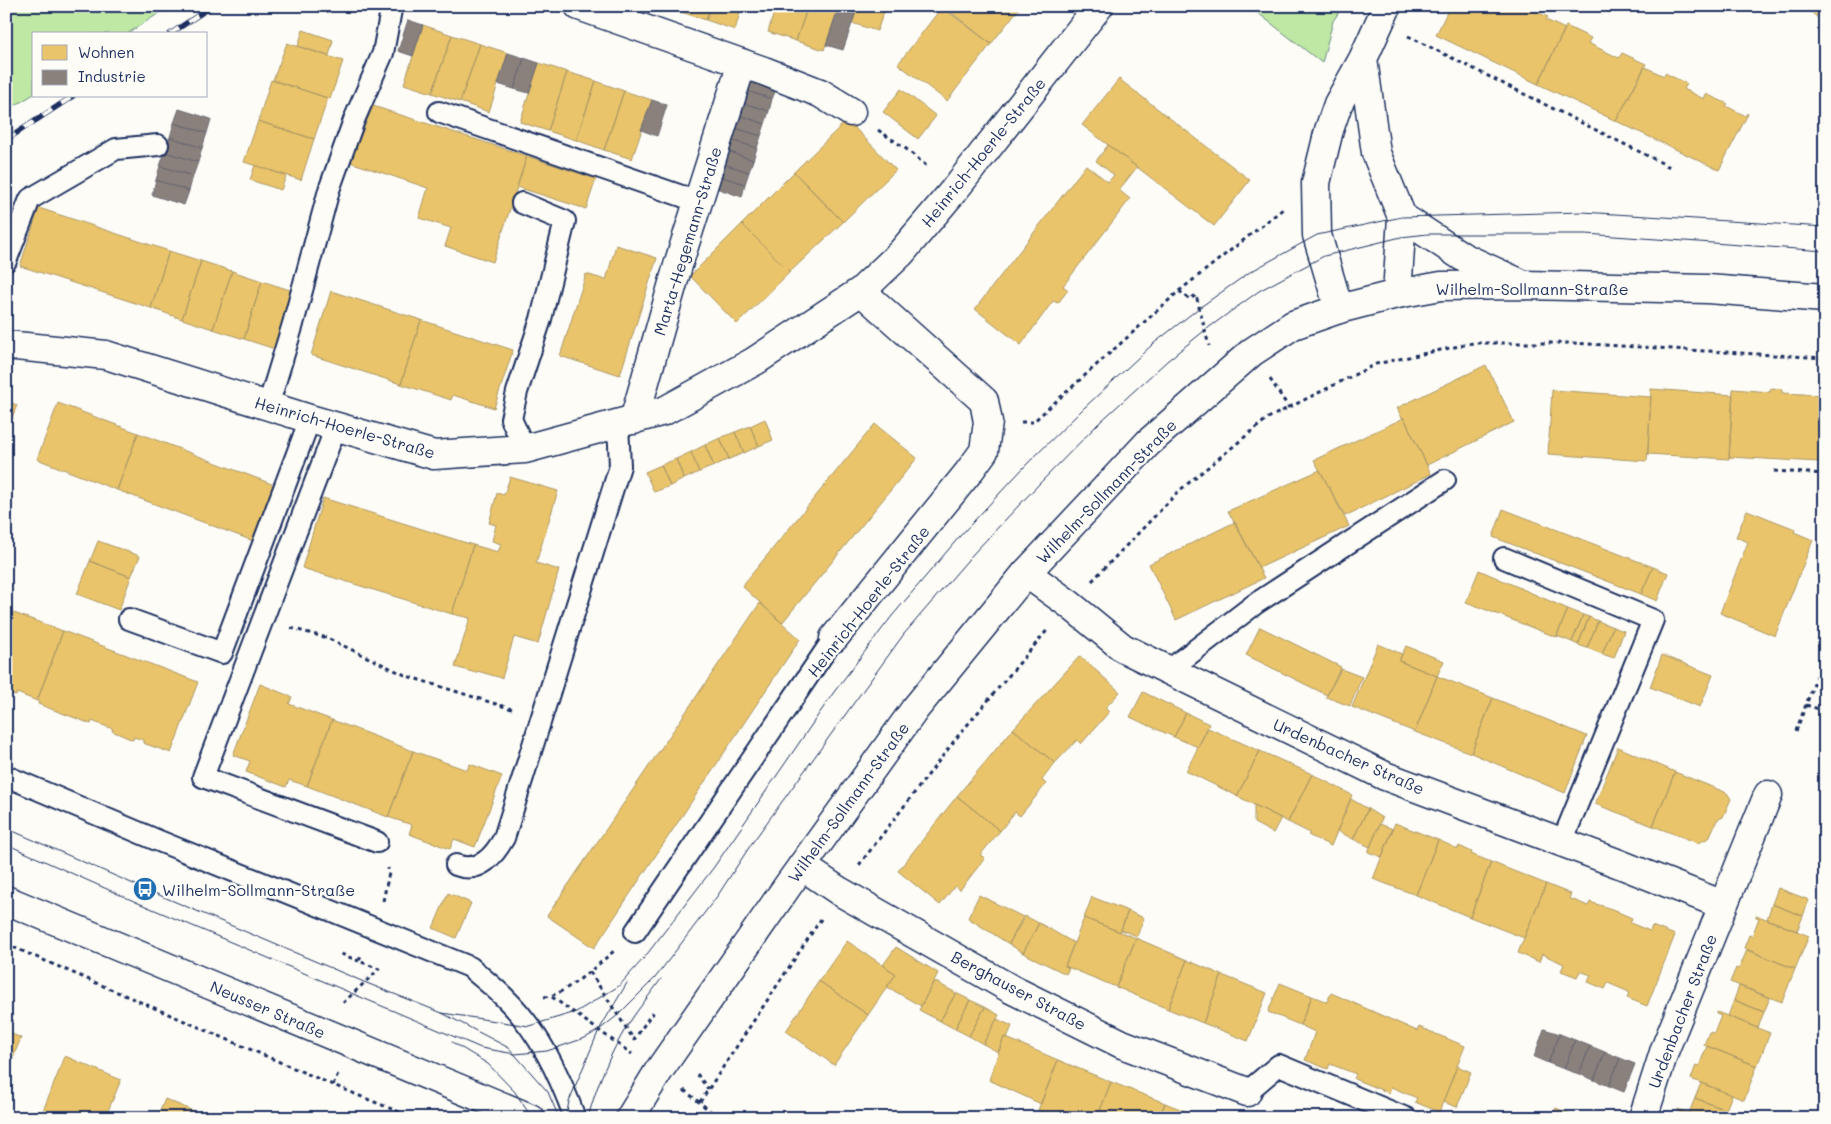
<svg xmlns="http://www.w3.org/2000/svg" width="1831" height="1124" viewBox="0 0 1831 1124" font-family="Mali,sans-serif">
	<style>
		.green { fill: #bee8a4; stroke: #6c8c81 }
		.homes { fill: #e9c46a; stroke: #ab9766 }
		.industry { fill: #8a817c; stroke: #696873 }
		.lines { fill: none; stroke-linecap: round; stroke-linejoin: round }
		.service-casing { stroke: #1b2f5e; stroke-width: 24 }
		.minor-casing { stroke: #1b2f5e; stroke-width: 31 }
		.tertiary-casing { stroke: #1b2f5e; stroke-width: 31 }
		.secondary-casing { stroke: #1b2f5e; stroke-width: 31 }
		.path { stroke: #1b2f5e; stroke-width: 3; stroke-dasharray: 4 4; stroke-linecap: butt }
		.service { stroke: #fdfcf7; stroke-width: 20 }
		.minor { stroke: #fdfcf7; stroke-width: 28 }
		.tertiary { stroke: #fdfcf7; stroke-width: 28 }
		.secondary { stroke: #fdfcf7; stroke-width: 28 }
		.tram { stroke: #1b2f5e; stroke-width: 1 }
		.rail-casing { stroke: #1b2f5e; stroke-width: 5.5 }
		.rail { stroke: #fdfcf7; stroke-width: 4; stroke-dasharray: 11; stroke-linecap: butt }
		.labels { text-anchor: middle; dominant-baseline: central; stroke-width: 5; stroke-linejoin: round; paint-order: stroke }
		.street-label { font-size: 16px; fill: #1b2f5e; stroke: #fdfcf7 }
		.poi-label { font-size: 16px; fill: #1b2f5e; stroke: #fdfcf7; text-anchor: start }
	</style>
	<rect width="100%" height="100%" fill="#fdfcf7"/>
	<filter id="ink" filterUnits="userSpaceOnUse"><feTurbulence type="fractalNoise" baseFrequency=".02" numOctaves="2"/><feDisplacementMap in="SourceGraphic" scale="10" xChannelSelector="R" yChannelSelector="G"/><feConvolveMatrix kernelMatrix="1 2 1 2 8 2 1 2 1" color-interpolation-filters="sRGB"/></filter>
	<g filter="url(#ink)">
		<!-- green -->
		<path class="green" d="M6 6H170L127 34H34V94L6 111Z
			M1249 6H1343L1333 21 1322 63Z"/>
		<!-- homes -->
		<path class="homes" d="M347 6H361L351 13Z
			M663 6H680L678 11Z
			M680 6H711L706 20 678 11Z
			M711 6H742L735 30 706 20Z
			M776 6H808L796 41 768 32Z
			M808 6H839L824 50 796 41Z
			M858 6H886L877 31 852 23Z
			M943 6H1021L991 44Z
			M1450 6H1511L1524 12 1526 7 1548 17 1546 20 1565 29 1538 84 1436 35Z
			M1804 6H1825V24Z
			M942 7 991 44 947 101 898 64Z
			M423 25 452 35 432 93 404 84Z
			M1566 26 1591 38 1588 43 1619 58 1622 53 1646 64 1616 121 1538 84Z
			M303 30 333 40 329 56 298 46Z
			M452 35 480 44 460 102 432 93Z
			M287 43 343 61 330 99 273 80Z
			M480 44 508 53 489 112 460 102Z
			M539 63 567 72 548 131 520 122Z
			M1645 67 1664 76 1665 73 1687 84 1684 89 1704 99 1706 94 1728 104 1726 106 1746 116 1747 113 1748 114 1719 170 1616 121Z
			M567 72 596 81 576 140 548 131Z
			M1119 79 1250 180 1214 226 1082 125Z
			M271 80 328 98 314 139 258 121Z
			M596 81 624 91 604 150 576 140Z
			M901 89 936 116 918 139 883 112Z
			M624 91 652 100 632 159 604 150Z
			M373 106 527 156 493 262 445 246 451 228 419 218 428 188 350 162Z
			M847 120 896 170 843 222 794 172Z
			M258 121 314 139 301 180 244 162Z
			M1108 145 1137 167 1119 190 1130 199 1063 286 1068 290 1058 303 1053 301 1021 345 975 309 1086 165 1108 182 1114 175 1096 161Z
			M527 156 596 179 586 209 517 187Z
			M255 165 286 176 281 190 250 180Z
			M794 172 843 222 790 272 742 224Z
			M39 208 169 251 151 308 20 266Z
			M742 224 790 272 737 324 690 276Z
			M616 245 657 258 620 375 560 356 586 274 606 280Z
			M169 251 201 261 182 319 151 308Z
			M201 261 232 271 213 329 182 319Z
			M232 271 262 281 244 339 213 329Z
			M262 281 293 291 275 349 244 339Z
			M331 291 421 320 401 384 311 355Z
			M421 320 513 350 494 408 453 395 451 400 401 384Z
			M1486 365 1514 422 1427 465 1404 418H1402L1397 408Z
			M1771 388 1782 389V393L1823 395 1819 462 1729 457 1733 389 1770 392Z
			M1651 389 1733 395 1729 459 1648 454Z
			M1552 390 1651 397 1647 461 1548 454Z
			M1823 395H1825V462H1819Z
			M6 401 17 405 6 433Z
			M58 403 138 433 117 490 37 459Z
			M1404 418 1431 474 1345 516 1314 460Z
			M765 419 773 440 759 446 750 426Z
			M875 424 917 458 782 623 742 586Z
			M750 426 759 446 744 453 735 432Z
			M735 432 744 453 729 459 720 438Z
			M138 433 277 486 256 542 117 490Z
			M720 438 729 459 714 466 705 445Z
			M705 445 714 466 699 472 691 452Z
			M691 452 699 472 684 479 676 459Z
			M676 459 684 479 670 486 661 465Z
			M661 465 670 486 654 492 645 472Z
			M1320 470 1349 526 1259 568 1228 511Z
			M510 477 558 491 536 563 559 570 538 644 514 637 502 678 477 671 476 673 455 667 470 618 452 614 473 545 498 552 501 544 492 541 496 525 489 523 497 493 504 495Z
			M323 498 473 545 452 614 302 568Z
			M1503 509 1653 567 1641 594 1493 537Z
			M1747 510 1795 529 1794 532 1813 540 1775 636 1720 613 1748 542 1736 537Z
			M1235 522 1264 578 1176 620 1149 564Z
			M98 541 140 556 131 577 90 561Z
			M90 561 131 577 119 610 77 594Z
			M1653 567 1668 573 1657 601 1641 594Z
			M1479 570 1568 609 1556 637 1466 602Z
			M760 603 800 639 594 948 547 916Z
			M1568 609 1583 615 1572 642 1557 636Z
			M6 610 63 631 37 701 17 693 16 696 6 692Z
			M1583 615 1589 617 1578 645 1572 642Z
			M1589 617 1598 621 1587 648 1578 645Z
			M1598 621 1613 627 1602 654 1587 648Z
			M1260 627 1341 667 1327 695 1246 655Z
			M1613 627 1624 631 1614 658 1602 654Z
			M63 631 198 682 171 753 143 743V740L134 737 133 740 112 731 113 729 92 721 91 724 38 704 39 701H37Z
			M1378 644 1402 654 1399 661 1437 676 1415 732 1352 707Z
			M1406 646 1444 661 1437 676 1399 661Z
			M1662 655 1713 675 1700 707 1650 687Z
			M1080 656 1120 692 1105 708 1109 712 1081 744 1077 740 1055 763 1013 729Z
			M1341 669 1362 677 1350 706 1326 697Z
			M1437 676 1493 698 1471 753 1415 732Z
			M260 684 292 697 289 704 332 720 307 786 289 780 286 787 246 772 250 761 233 755Z
			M1143 692 1186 713 1174 737 1130 717Z
			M1493 698 1587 736 1565 793 1471 753Z
			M1186 713 1209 724 1198 747 1174 737Z
			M332 720 413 751 388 817 307 786Z
			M1208 728 1260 751 1237 796 1186 771Z
			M1013 729 1055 763 1042 780 1046 784 1020 816 1015 812 1000 831 957 796Z
			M1618 747 1675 772 1653 826 1595 804Z
			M413 751 467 770 470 764 502 776 475 847 454 839 450 849 409 834 412 825 388 817Z
			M1260 751 1312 774 1288 822 1237 796Z
			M1675 772 1727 793 1731 799 1723 817 1717 820 1709 838 1698 843 1653 826Z
			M1312 774 1352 795 1331 846 1308 835 1310 833 1288 822Z
			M957 796 1000 831 980 855 985 858 960 890 955 886 940 905 898 871Z
			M1351 799 1368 809 1353 839 1337 831Z
			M1254 805 1281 818 1273 833 1254 823Z
			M1368 809 1382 818 1370 847 1353 839Z
			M1395 823 1438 840 1416 895 1373 879Z
			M1380 824 1393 829 1382 857 1368 852Z
			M1438 840 1458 849 1459 846 1472 852 1471 854 1491 862 1470 917 1416 895Z
			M1491 862 1546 884 1524 938 1470 917Z
			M1546 884 1571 894 1569 898 1588 906 1590 902 1618 911V912L1632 918 1630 923 1650 931 1652 926 1675 935 1647 1006 1627 998 1629 992 1608 983 1605 989 1588 982 1591 975 1580 971 1577 977 1561 971 1564 964 1542 954 1539 962 1518 953Z
			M1778 888 1809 900 1803 916 1772 904Z
			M448 893 471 903 456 938 433 928Z
			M979 895 1023 917 1009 944 968 918Z
			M1092 897 1128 911 1120 932 1084 918Z
			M1772 904 1803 916 1797 931 1767 919Z
			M1128 911 1144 918 1137 936 1121 930Z
			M1756 915 1809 936 1795 969 1744 948 1749 935 1752 936 1759 918 1756 917Z
			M1025 916 1039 923 1023 953 1009 944Z
			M1084 918 1136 938 1116 987 1065 966Z
			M1039 923 1074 943 1065 966 1069 968 1066 974 1023 953Z
			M1136 938 1187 960 1168 1009 1116 987Z
			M847 941 896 974 868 1015 819 981Z
			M896 947 938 973 921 1006 887 987 896 974 883 965Z
			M1747 950 1795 969 1782 1002 1730 982 1736 968 1739 969Z
			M1187 960 1222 975 1203 1023 1168 1009Z
			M1222 975 1267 993 1248 1041 1203 1023Z
			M819 981 868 1015 834 1065 786 1031Z
			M934 981 956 993 940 1021 919 1010Z
			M1280 983 1312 996 1300 1025 1268 1012Z
			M1739 986 1770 998 1764 1012 1734 1000Z
			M956 993 970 1000 955 1029 940 1021Z
			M1331 993 1417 1031 1419 1027 1465 1046 1439 1112 1415 1102 1417 1098 1391 1087 1389 1093 1354 1079 1356 1074 1330 1064 1328 1069 1305 1060 1315 1032 1300 1025 1312 996 1327 1002Z
			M970 1000 985 1007 969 1036 955 1029Z
			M1734 1000 1764 1012 1758 1028 1728 1016Z
			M985 1007 999 1015 983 1044 969 1036Z
			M1717 1012 1770 1033 1757 1066 1704 1045 1709 1032 1714 1033 1721 1016 1716 1014Z
			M997 1019 1012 1026 1007 1038 1004 1037 998 1052 983 1044Z
			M6 1031 21 1038 6 1074Z
			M1004 1037 1058 1060 1041 1104 989 1080Z
			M1707 1046 1757 1066 1744 1100 1691 1079 1696 1065 1699 1066Z
			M65 1056 121 1080 105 1118H40Z
			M1058 1060 1111 1082 1097 1118H1076L1062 1112 1060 1118H1057L1038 1110Z
			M1457 1066 1471 1072 1457 1107 1443 1102Z
			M1111 1082 1165 1103 1159 1118H1097Z
			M1701 1083 1732 1095 1726 1110 1695 1098Z
			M1695 1098 1726 1110 1723 1118H1700L1689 1113Z
			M165 1099 210 1118H157Z
			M1165 1103 1203 1118H1159Z
			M1556 1108 1580 1118H1552Z
			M1678 1109 1689 1113 1700 1118H1679L1681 1113 1678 1111Z"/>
		<!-- industry -->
		<path class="industry" d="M759 6H776L775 12Z
			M839 6H858L843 50 826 45Z
			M408 20 423 25 413 56 398 51Z
			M508 53 524 58 514 89 498 84Z
			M524 58 539 63 529 93 514 89Z
			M750 79 777 87 772 99 747 91Z
			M747 91 772 99 769 111 743 103Z
			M652 100 667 105 657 136 641 130Z
			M743 103 769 111 765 124 739 115Z
			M179 109 211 119 207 133 174 123Z
			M739 115 765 124 761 136 735 128Z
			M174 123 207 133 202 148 170 137Z
			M735 128 761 136 757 148 731 140Z
			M170 137 202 148 198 162 165 152Z
			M731 140 757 148 753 160 727 151Z
			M727 151 753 160 749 172 723 164Z
			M165 152 198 162 193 176 160 166Z
			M723 164 749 172 745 184 719 176Z
			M160 166 193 176 189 191 156 180Z
			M719 176 745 184 742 197 716 188Z
			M156 180 189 191 184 205 152 195Z
			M1544 1029 1560 1034 1548 1063 1534 1057Z
			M1560 1034 1575 1040 1564 1069 1548 1063Z
			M1575 1040 1590 1046 1579 1074 1564 1069Z
			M1590 1046 1605 1052 1594 1080 1579 1074Z
			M1605 1052 1620 1058 1609 1086 1594 1080Z
			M1620 1058 1635 1064 1624 1092 1609 1086Z"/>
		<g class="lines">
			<!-- service casing -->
			<g class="service-casing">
				<path id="service" d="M439 112 699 202
					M522 203 565 221 541 319 517 392 511 419 525 449
					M6 261 30 199 116 149 158 145
					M268 406 293 324 329 190 354 120 383 53 391 10
					M336 427 203 777 377 842
					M1504 558 1653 620 1562 842
					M129 619 222 653 310 419
					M1169 670 1255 604 1445 480
					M6 776 159 841 470 967C481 977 494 987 505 998 539 1031 559 1074 575 1118
					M456 865C479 874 494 856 504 838L620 466 618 424
					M635 932 834 638
					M1247 1092 1279 1065 1406 1118"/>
			</g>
			<!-- minor casing -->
			<g class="minor-casing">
				<path id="minor" d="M579 6 764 71 820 93 851 112
					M1363 59 1376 153 1402 217 1463 257 1524 285
					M1397 294 1402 217
					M1339 309 1317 235 1316 183 1329 130 1338 104 1363 59 1387 6
					M6 345 106 355 310 419 434 455 525 449 664 411 755 361 861 291 901 253 955 189 1099 6
					M634 420 679 262 742 63
					M1026 573 1069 604 1123 648 1385 776 1617 863 1723 905
					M834 638 968 473 984 451 988 422 984 401 861 291
					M802 866 839 891 1011 989 1122 1044 1247 1092
					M1643 1118 1665 1049 1768 795"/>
			</g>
			<!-- tertiary casing -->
			<g class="tertiary-casing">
				<path id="tertiary" d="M630 1118 658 1072 789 884 915 709 1026 573 1119 474 1148 443 1252 352 1293 325 1339 309 1397 294 1441 286 1524 285 1708 289 1825 298"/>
			</g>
			<!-- secondary casing -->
			<g class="secondary-casing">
				<path id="secondary" d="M6 900 530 1118"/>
			</g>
			<!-- path -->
			<path class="path" d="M1408 36 1672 168
				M878 130 905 148 929 168
				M1179 291 1190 299 1196 295 1209 346
				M1270 379 1289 408
				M1021 422H1033L1179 291 1283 209
				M1774 471 1825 474
				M1092 581 1180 490 1268 418 1376 364 1473 343H1571L1825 358
				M291 628 327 638 407 676 515 710
				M1806 705 1825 711
				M1796 731 1825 655
				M859 865 958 736 1049 628
				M383 901 389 873 388 868
				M6 944 333 1085 414 1118
				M341 954 359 961
				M590 972 634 1040 652 1013 656 1018
				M544 997C564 996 599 964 615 950
				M552 997 632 1054
				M343 1003 379 969 359 961 362 953
				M697 1074 708 1089
				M333 1085 338 1074
				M684 1090 719 1118
				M700 1102 821 919"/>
			<!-- service -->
			<use href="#service" class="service"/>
			<!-- minor -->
			<use href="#minor" class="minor"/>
			<!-- tertiary -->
			<use href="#tertiary" class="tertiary"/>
			<!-- secondary -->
			<use href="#secondary" class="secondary"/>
			<!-- tram -->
			<path class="tram" d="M6 828 145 889 364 982 442 1013 509 1048 548 1092 559 1118
				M6 844 136 902 481 1048 515 1054 547 1051 585 1038 599 1030 618 1015 655 978 718 895 752 843 904 634 973 554 1040 483 1099 423 1167 361 1204 331 1259 291 1324 256 1401 237 1428 234H1586L1825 251
				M442 1013 529 1026 576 1012 619 986 644 958 714 867 834 692 892 616 960 536 1026 465 1085 407 1153 344 1199 308 1250 272 1317 235 1402 217 1582 212 1825 227
				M452 1042 488 1064 515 1092 532 1118
				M566 1118 569 1101 599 1030 627 983
				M588 1118C596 1086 610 1054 627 1026 637 1010 650 995 661 979"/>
			<!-- rail casing -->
			<g class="rail-casing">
				<path id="rail" d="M170 34 212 6
					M6 140 73 96"/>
			</g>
			<!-- rail -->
			<use href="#rail" class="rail"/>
		</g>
	</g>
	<!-- icons -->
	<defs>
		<g id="bus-disc" transform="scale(1.25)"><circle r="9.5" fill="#1f6fb2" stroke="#fdfcf7"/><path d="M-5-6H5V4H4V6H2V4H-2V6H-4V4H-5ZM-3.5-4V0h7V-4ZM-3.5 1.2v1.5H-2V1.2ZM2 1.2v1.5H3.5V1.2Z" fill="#fff"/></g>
	</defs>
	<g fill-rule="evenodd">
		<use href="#bus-disc" x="145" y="889"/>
	</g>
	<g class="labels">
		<!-- street labels -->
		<g class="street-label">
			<text transform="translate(983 152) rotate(-51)">Heinrich-Hoerle-Straße</text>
			<text transform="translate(687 241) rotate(-73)">Marta-Hegemann-Straße</text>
			<text x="1532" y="288">Wilhelm-Sollmann-Straße</text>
			<text transform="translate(345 427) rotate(16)">Heinrich-Hoerle-Straße</text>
			<text transform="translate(1106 491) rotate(-46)">Wilhelm-Sollmann-Straße</text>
			<text transform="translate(868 601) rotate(-52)">Heinrich-Hoerle-Straße</text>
			<text transform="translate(1349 756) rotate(24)">Urdenbacher Straße</text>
			<text transform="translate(848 802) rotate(-54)">Wilhelm-Sollmann-Straße</text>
			<text transform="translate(1019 990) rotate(28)">Berghauser Straße</text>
			<text transform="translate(268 1009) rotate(23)">Neusser Straße</text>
			<text transform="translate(1682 1011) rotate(-69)">Urdenbacher Straße</text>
		</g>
		<!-- poi labels -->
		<g class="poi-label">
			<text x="162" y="889">Wilhelm-Sollmann-Straße</text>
		</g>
	</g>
	<!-- margin -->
	<rect width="1831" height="1124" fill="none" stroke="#fdfcf7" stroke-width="25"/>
	<rect x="12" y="12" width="1806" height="1099" fill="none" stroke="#1b2f5e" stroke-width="2" filter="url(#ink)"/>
	<!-- legend -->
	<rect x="32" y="32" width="175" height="65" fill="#fdfcf7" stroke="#a3aaba"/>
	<rect x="42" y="45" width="25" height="15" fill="#e9c46a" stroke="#a3aaba"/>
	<text x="78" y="58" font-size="15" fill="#1b2f5e">Wohnen</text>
	<rect x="42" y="70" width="25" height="15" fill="#8a817c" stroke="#a3aaba"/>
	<text x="78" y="82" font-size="15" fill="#1b2f5e">Industrie</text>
</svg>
